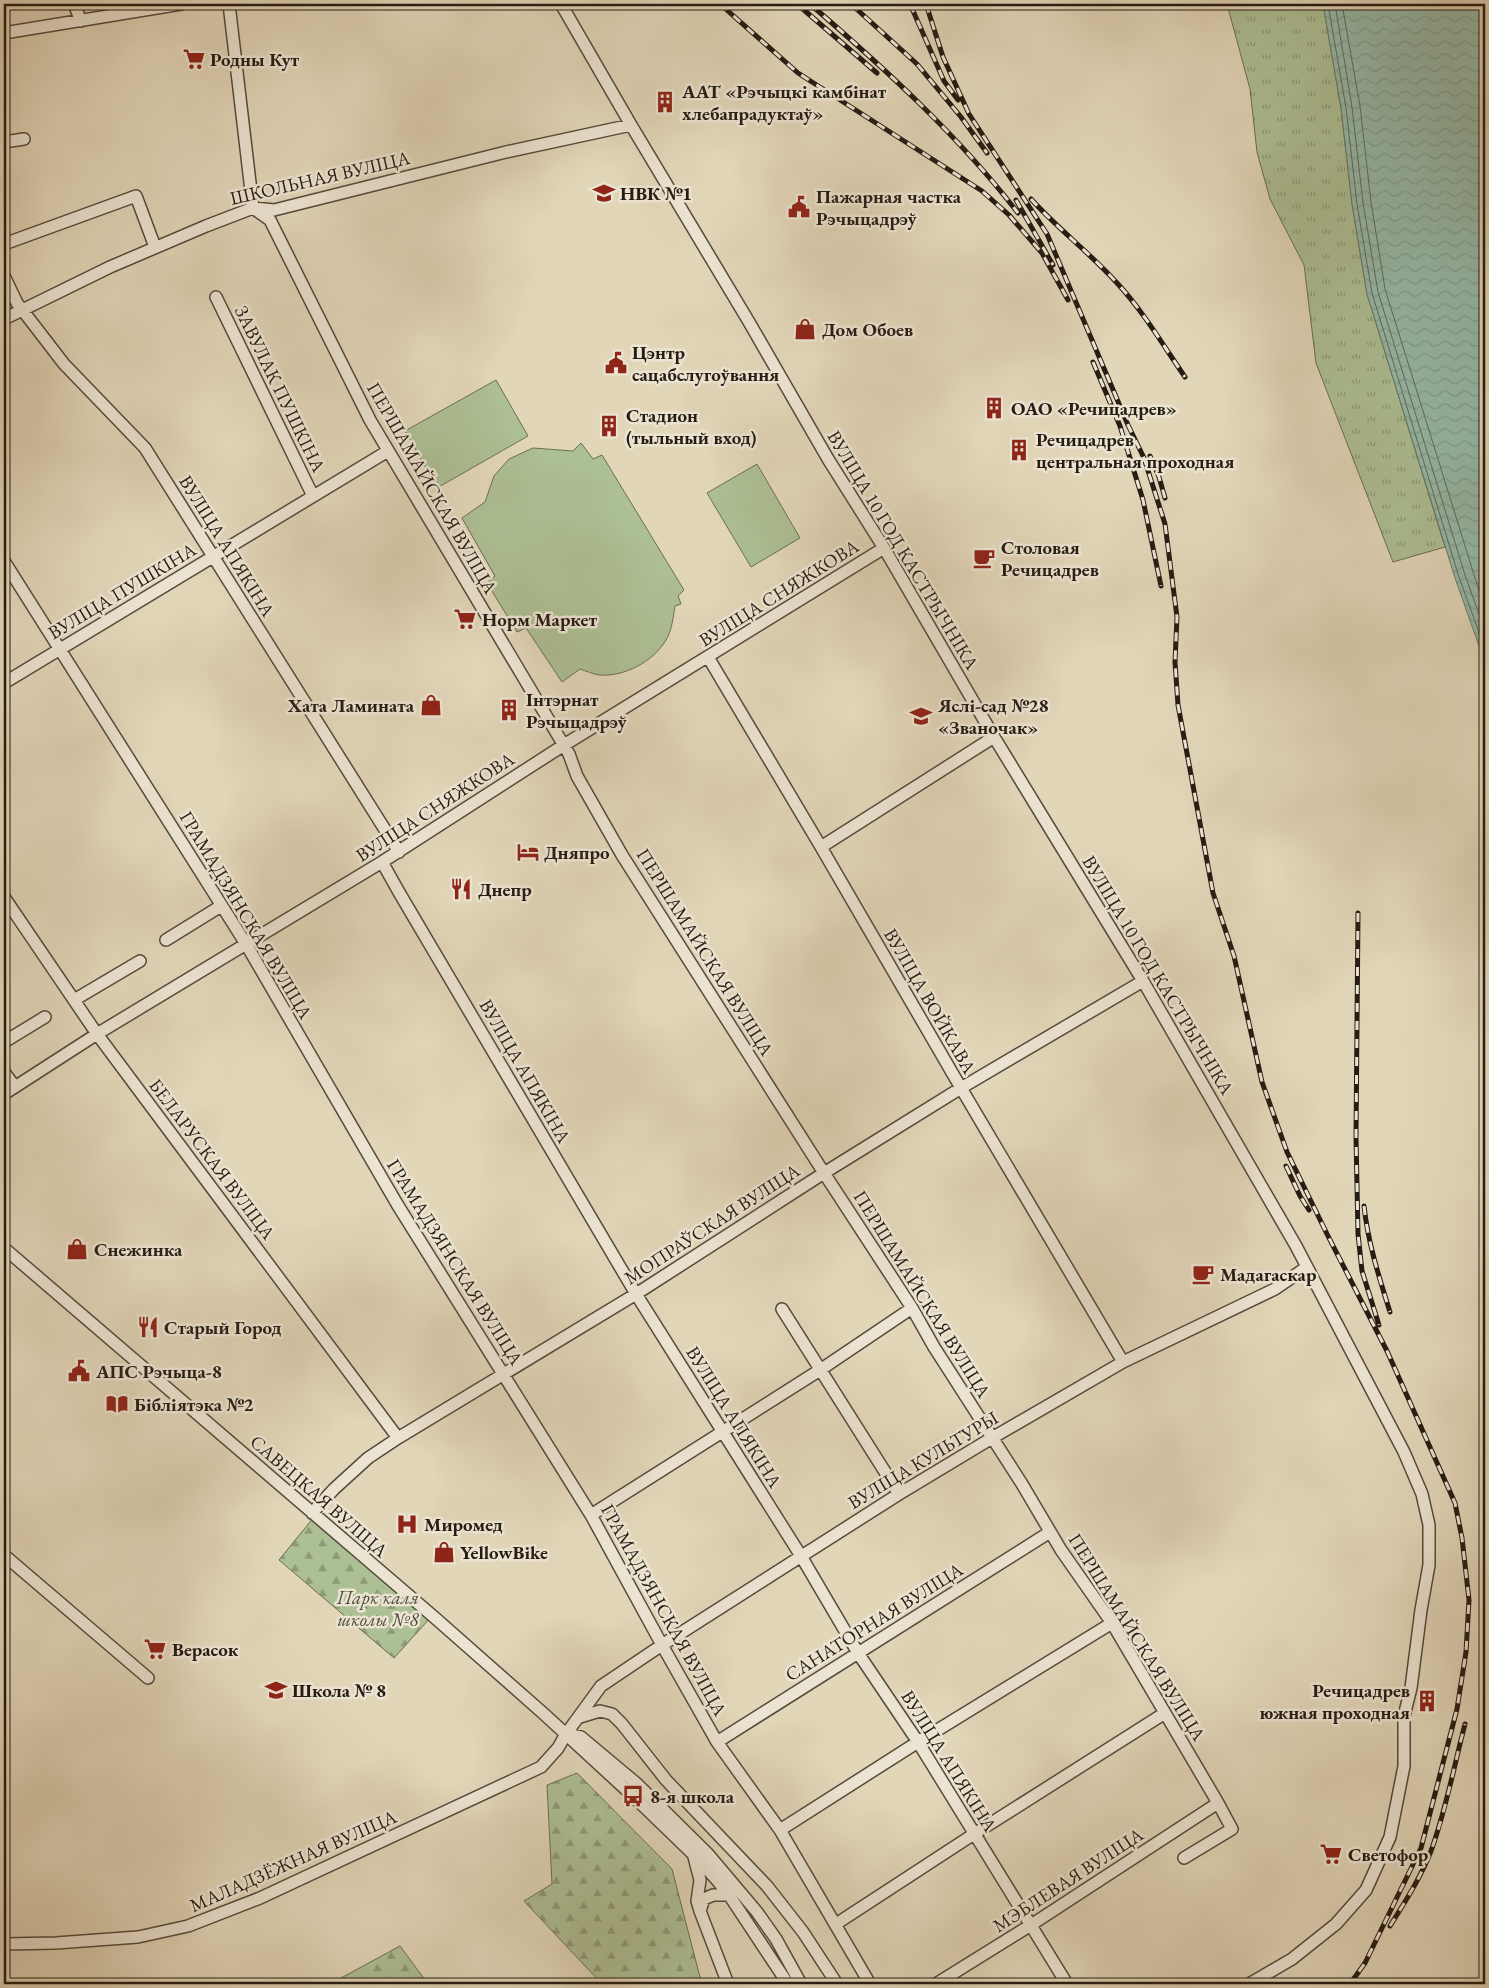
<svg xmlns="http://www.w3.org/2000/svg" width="1489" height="1988" viewBox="0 0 1489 1988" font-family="'EB Garamond',serif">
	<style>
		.grass { fill: url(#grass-tufts); stroke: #696e54 }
		.forest { fill: url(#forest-firs); stroke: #696e54 }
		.green { fill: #adbf94; stroke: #696e54 }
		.water { fill: url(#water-waves); stroke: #697b6e }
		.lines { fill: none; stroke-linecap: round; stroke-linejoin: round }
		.shore { stroke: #5e6b5e; stroke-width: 1 }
		.minor-casing { stroke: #544a3c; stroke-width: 14 }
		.minor { stroke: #ece4d2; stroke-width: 11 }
		.rail-casing { stroke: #251c13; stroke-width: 5 }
		.rail { stroke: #ece4d2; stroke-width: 3; stroke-dasharray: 9; stroke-linecap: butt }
		.labels { text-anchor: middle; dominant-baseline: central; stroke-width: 5; stroke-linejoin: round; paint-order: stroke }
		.poi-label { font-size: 19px; font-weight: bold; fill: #251c13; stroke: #ece4d2; text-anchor: start }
		.street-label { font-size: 19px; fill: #251c13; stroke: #ece4d2 }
		.park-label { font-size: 19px; font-style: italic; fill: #4e4d3a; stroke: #ece4d2 }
	</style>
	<defs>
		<pattern id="grass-tufts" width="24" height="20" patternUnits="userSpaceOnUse" patternTransform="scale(1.25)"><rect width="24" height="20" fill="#adbf94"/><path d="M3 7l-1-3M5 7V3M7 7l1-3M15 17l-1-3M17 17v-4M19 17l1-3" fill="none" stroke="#8d9a78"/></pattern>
		<pattern id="forest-firs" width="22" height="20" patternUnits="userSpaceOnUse" patternTransform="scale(1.25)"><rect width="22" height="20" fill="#adbf94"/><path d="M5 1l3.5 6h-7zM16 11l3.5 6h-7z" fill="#8d9a78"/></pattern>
		<pattern id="water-waves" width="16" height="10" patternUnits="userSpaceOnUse" patternTransform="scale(1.25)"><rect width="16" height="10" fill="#96baaa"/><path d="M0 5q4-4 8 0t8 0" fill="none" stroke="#819f91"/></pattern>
	</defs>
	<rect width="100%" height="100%" fill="#e2d6b9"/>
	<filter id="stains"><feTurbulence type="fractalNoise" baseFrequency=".004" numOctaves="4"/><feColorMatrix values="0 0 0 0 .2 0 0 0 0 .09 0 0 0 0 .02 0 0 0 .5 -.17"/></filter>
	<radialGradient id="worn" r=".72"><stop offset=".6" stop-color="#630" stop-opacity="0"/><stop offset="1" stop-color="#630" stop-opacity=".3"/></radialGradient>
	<!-- grass -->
	<path class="grass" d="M1227 4H1323L1341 108 1352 204 1367 294 1445 547 1393 562 1316 363 1304 265 1270 199 1257 152 1250 89Z"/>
	<!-- forest -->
	<path class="forest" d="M314 1517 431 1617 394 1658 279 1560Z
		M577 1773 672 1869 701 1981 687 1984H602L524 1901 552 1884 547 1785Z
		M400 1946 428 1984H330Z"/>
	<!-- green -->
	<path class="green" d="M496 380 528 436 437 488 405 431Z
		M581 443 593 459 602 455 684 590 678 596 681 604 675 606C673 618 672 630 666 640 653 662 624 677 599 675 593 674 586 671 580 669L562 682 526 628 517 632 487 583 495 576 462 518 485 502 494 476 509 459 533 448 573 451Z
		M757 464 800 538 751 567 707 493Z"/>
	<!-- water -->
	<path class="water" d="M1323 4H1485V663L1455 578 1367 294 1352 204 1341 108Z"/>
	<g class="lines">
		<!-- shore -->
		<path class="shore" d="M1328 4 1346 108 1357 204 1372 293 1459 577 1485 649
			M1335 4 1352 107 1363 203 1378 292 1465 575 1485 631
			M1342 4 1360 106 1371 202 1385 289 1485 610"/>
		<!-- minor casing -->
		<g class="minor-casing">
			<path id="minor" d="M74 4 81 21
				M229 4 253 208 270 220 370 420 569 754 577 776 622 855 824 1173 912 1308 934 1347 1022 1484 1061 1550 1112 1623 1218 1803 1232 1829 1184 1858
				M561 4 631 125 749 322 828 459 884 548 994 737 1143 981 1296 1246 1404 1452 1422 1494 1429 1525V1565L1421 1610 1411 1688 1404 1716V1766L1390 1837 1366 1890 1336 1924 1292 1959 1249 1984
				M4 33 181 4
				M4 142 24 139
				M4 244 136 196 155 247
				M4 276 17 303 64 364 145 448 399 852
				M216 297 313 496
				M4 319 110 267 206 226 253 208 274 210 506 152 631 125
				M4 561 246 944 397 1204 591 1515 662 1645 717 1742 780 1830 870 1984
				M708 657 821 847 961 1088 1123 1362
				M4 683 388 451
				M821 847 994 737
				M382 862 400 894 636 1294 801 1556 858 1653 918 1742 1067 1984
				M4 897 97 1034 398 1438
				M166 940 221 906
				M74 1000 140 961
				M4 1042 45 1017
				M4 1072 15 1087
				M4 1094 97 1034 382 862 564 745 884 548
				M4 1248 434 1617 544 1714 633 1796 693 1854 716 1879 729 1895 788 1984
				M782 1309 899 1494
				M312 1513 334 1489 368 1458 398 1438 636 1294 824 1173 961 1088 1143 981
				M591 1515 820 1370 912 1308
				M4 1555 148 1678
				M580 1717 600 1711 612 1714 622 1724 666 1780 767 1886 803 1932 837 1984
				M566 1734 581 1737 636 1783 708 1854 757 1912 776 1939 801 1984
				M717 1742 1050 1532
				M780 1830 918 1742 1112 1623
				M694 1857 700 1880 697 1901 700 1911 728 1984
				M700 1911 704 1899 713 1895H729
				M836 1924 974 1834 1165 1713
				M4 1944 56 1943 138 1937 188 1926 260 1898 541 1767 558 1748 566 1734 601 1686 662 1645 899 1494 992 1438 1123 1362 1275 1289 1307 1267
				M936 1984 1031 1925 1218 1803"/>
		</g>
		<!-- minor -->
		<use href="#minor" class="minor"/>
		<!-- rail casing -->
		<g class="rail-casing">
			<path id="rail" d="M720 4 798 73 982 191 1009 215 1042 253 1068 300
				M797 4 877 73
				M810 4C883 67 959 136 1018 213
				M851 4 917 64 961 117 987 153
				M910 4 944 81 958 100
				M926 4 943 57 969 114 1047 234 1128 425 1144 458 1165 524 1177 617 1175 662 1178 705 1213 893 1234 956 1262 1082 1287 1152 1328 1236 1387 1351 1455 1503 1462 1538 1469 1600 1466 1652 1457 1709 1421 1848 1365 1963 1350 1984
				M1031 199C1058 229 1090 253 1117 283 1143 311 1163 345 1185 377
				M1016 200 1053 265
				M1093 362 1120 426 1143 500 1161 586
				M1150 456 1159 477 1165 498
				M1358 913 1356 1137 1358 1234 1362 1271 1379 1325
				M1286 1166 1300 1196 1309 1210
				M1364 1206C1368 1243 1379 1277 1390 1312
				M1390 1926C1405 1902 1421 1877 1431 1851 1446 1810 1454 1766 1465 1724"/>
		</g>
		<!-- rail -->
		<use href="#rail" class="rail"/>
	</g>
	<!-- icons -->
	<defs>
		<g id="supermarket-bare" transform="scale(1.725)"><path d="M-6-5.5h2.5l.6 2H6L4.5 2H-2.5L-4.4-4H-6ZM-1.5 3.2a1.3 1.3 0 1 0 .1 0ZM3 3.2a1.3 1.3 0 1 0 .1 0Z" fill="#8f2418" stroke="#ece4d2" stroke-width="2.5" paint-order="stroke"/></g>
		<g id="building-bare" transform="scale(1.725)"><path d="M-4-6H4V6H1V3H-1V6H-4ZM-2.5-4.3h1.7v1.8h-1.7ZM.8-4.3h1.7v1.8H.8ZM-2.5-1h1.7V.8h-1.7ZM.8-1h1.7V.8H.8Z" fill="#8f2418" stroke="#ece4d2" stroke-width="2.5" paint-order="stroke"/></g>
		<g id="school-bare" transform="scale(1.725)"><path d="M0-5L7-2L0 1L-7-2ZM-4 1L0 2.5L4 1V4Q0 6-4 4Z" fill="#8f2418" stroke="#ece4d2" stroke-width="2.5" paint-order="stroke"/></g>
		<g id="civic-bare" transform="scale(1.725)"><path d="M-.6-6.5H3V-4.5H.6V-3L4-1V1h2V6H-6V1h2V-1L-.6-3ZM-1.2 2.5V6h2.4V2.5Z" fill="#8f2418" stroke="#ece4d2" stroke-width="2.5" paint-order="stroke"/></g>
		<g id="shop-bare" transform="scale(1.725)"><path d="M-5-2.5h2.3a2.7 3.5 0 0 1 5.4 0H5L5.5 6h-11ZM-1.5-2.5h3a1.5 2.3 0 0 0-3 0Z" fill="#8f2418" stroke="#ece4d2" stroke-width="2.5" paint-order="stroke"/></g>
		<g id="cafe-bare" transform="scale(1.725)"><path d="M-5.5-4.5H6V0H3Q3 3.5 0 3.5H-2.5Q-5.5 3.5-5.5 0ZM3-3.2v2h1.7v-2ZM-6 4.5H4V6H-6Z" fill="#8f2418" stroke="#ece4d2" stroke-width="2.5" paint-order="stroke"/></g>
		<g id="hotel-bare" transform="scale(1.725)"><path d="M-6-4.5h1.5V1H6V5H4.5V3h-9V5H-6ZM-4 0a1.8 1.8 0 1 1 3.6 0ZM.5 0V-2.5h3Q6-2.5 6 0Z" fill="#8f2418" stroke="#ece4d2" stroke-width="2.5" paint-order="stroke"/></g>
		<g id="restaurant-bare" transform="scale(1.725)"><path d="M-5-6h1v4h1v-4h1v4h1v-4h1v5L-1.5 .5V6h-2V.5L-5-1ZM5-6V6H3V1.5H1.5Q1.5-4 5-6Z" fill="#8f2418" stroke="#ece4d2" stroke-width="2.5" paint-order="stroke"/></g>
		<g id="library-bare" transform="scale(1.725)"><path d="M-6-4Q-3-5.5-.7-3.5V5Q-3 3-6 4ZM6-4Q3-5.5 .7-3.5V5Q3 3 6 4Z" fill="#8f2418" stroke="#ece4d2" stroke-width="2.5" paint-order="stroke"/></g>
		<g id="hospital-bare" transform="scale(1.725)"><path d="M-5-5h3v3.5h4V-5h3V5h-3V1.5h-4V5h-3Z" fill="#8f2418" stroke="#ece4d2" stroke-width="2.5" paint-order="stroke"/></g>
		<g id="bus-bare" transform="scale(1.725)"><path d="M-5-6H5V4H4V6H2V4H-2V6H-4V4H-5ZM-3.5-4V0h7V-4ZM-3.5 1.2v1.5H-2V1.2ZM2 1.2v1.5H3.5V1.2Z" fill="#8f2418" stroke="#ece4d2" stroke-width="2.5" paint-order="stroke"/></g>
	</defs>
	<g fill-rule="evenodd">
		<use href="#supermarket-bare" x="194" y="59"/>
		<use href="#building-bare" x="665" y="102"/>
		<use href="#school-bare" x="604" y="193"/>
		<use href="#civic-bare" x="799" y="207"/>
		<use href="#shop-bare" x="805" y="329"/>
		<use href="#civic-bare" x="616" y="363"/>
		<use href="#building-bare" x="994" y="408"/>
		<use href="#building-bare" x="609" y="426"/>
		<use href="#building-bare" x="1019" y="450"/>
		<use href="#cafe-bare" x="984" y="558"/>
		<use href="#supermarket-bare" x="465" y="619"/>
		<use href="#shop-bare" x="431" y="705"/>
		<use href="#building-bare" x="509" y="710"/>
		<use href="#school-bare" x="921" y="716"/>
		<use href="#hotel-bare" x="528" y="852"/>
		<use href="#restaurant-bare" x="461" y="889"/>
		<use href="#shop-bare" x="77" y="1249"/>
		<use href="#cafe-bare" x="1203" y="1274"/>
		<use href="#restaurant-bare" x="148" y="1327"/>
		<use href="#civic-bare" x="79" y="1371"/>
		<use href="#library-bare" x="117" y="1404"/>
		<use href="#hospital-bare" x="407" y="1524"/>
		<use href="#shop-bare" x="444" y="1552"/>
		<use href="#supermarket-bare" x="155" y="1649"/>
		<use href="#school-bare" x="276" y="1690"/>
		<use href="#building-bare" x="1427" y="1701"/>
		<use href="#bus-bare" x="633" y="1796"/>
		<use href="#supermarket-bare" x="1331" y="1854"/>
	</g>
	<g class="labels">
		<!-- poi labels -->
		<g class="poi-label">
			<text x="210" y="59">Родны Кут</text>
			<text x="682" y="91">ААТ «Рэчыцкі камбінат<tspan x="682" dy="22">хлебапрадуктаў»</tspan></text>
			<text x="620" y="193">НВК №1</text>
			<text x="816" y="196">Пажарная частка<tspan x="816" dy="22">Рэчыцадрэў</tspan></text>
			<text x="822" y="329">Дом Обоев</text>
			<text x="632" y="352">Цэнтр<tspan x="632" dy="22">сацабслугоўвання</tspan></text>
			<text x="1011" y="408">ОАО «Речицадрев»</text>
			<text x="626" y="415">Стадион<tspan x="626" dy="22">(тыльный вход)</tspan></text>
			<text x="1036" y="439">Речицадрев<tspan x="1036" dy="22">центральная проходная</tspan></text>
			<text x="1001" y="547">Столовая<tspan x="1001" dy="22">Речицадрев</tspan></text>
			<text x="482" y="619">Норм Маркет</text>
			<text x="526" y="699">Інтэрнат<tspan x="526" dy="22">Рэчыцадрэў</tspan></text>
			<text x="414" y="705" text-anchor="end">Хата Ламината</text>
			<text x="938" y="705">Яслі-сад №28<tspan x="938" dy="22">«Званочак»</tspan></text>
			<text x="544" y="852">Дняпро</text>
			<text x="478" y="889">Днепр</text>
			<text x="94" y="1249">Снежинка</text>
			<text x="1220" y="1274">Мадагаскар</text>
			<text x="164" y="1327">Старый Город</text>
			<text x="96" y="1371">АПС Рэчыца-8</text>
			<text x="134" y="1404">Бібліятэка №2</text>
			<text x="424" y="1524">Миромед</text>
			<text x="460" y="1552">YellowBike</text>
			<text x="172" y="1649">Верасок</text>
			<text x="292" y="1690">Школа № 8</text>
			<text x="1410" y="1690" text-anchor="end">Речицадрев<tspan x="1410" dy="22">южная проходная</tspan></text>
			<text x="650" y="1796">8-я школа</text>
			<text x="1348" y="1854">Светофор</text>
		</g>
		<!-- street labels -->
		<g class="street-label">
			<text transform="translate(320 178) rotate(-13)">ШКОЛЬНАЯ ВУЛІЦА</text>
			<text transform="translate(280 389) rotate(64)">ЗАВУЛАК ПУШКІНА</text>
			<text transform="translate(432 488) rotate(60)">ПЕРШАМАЙСКАЯ ВУЛІЦА</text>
			<text transform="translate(227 546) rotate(58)">ВУЛІЦА АПЯКІНА</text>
			<text transform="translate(903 550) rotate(59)">ВУЛІЦА 10 ГОД КАСТРЫЧНІКА</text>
			<text transform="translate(122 591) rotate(-31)">ВУЛІЦА ПУШКІНА</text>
			<text transform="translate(779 593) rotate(-32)">ВУЛІЦА СНЯЖКОВА</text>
			<text transform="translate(435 807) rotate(-33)">ВУЛІЦА СНЯЖКОВА</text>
			<text transform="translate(246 915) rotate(59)">ГРАМАДЗЯНСКАЯ ВУЛІЦА</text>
			<text transform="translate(705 952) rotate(58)">ПЕРШАМАЙСКАЯ ВУЛІЦА</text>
			<text transform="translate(1158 975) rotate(59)">ВУЛІЦА 10 ГОД КАСТРЫЧНІКА</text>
			<text transform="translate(930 1001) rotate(60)">ВУЛІЦА ВОЙКАВА</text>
			<text transform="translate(525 1071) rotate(60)">ВУЛІЦА АПЯКІНА</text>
			<text transform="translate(212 1159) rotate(53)">БЕЛАРУСКАЯ ВУЛІЦА</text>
			<text transform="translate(712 1224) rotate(-33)">МОПРАЎСКАЯ ВУЛІЦА</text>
			<text transform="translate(455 1262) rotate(58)">ГРАМАДЗЯНСКАЯ ВУЛІЦА</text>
			<text transform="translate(922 1294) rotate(58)">ПЕРШАМАЙСКАЯ ВУЛІЦА</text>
			<text transform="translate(734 1417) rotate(58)">ВУЛІЦА АПЯКІНА</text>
			<text transform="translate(923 1460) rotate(-31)">ВУЛІЦА КУЛЬТУРЫ</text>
			<text transform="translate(319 1496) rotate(41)">САВЕЦКАЯ ВУЛІЦА</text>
			<text transform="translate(664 1610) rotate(61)">ГРАМАДЗЯНСКАЯ ВУЛІЦА</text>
			<text transform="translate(874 1622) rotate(-32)">САНАТОРНАЯ ВУЛІЦА</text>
			<text transform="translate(1137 1637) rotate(58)">ПЕРШАМАЙСКАЯ ВУЛІЦА</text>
			<text transform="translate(949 1761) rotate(58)">ВУЛІЦА АПЯКІНА</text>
			<text transform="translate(293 1861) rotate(-24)">МАЛАДЗЁЖНАЯ ВУЛІЦА</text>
			<text transform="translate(1068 1880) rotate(-33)">МЭБЛЕВАЯ ВУЛІЦА</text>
		</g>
		<!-- park labels -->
		<g class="park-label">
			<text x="378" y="1597">Парк каля<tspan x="378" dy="22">школы №8</tspan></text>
		</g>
	</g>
	<!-- margin -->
	<rect width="1489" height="1988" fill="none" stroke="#e2d6b9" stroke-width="20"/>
	<rect x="5" y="5" width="1479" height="1978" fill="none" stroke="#251c13" stroke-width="2.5"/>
	<rect x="10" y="10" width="1469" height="1968" fill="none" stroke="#251c13"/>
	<rect width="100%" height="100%" filter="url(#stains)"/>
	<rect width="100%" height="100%" fill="url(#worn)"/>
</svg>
